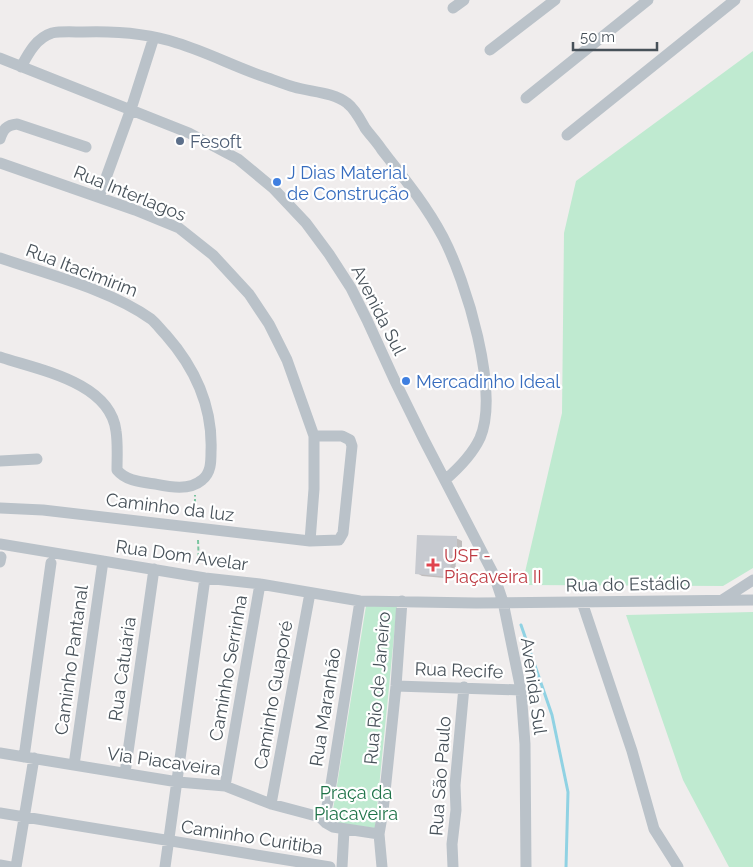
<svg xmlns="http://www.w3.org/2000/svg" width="753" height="867" viewBox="0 0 753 867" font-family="Raleway,sans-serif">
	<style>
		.green { fill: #bfead0 }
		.shadow { fill: #0003 }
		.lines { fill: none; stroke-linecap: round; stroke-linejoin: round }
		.stream { stroke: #90d2e3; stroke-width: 3 }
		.building { fill: #c7cad0 }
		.path { stroke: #7ac5a0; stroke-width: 2; stroke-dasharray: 4 2.5; stroke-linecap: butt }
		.minor { stroke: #bac2c9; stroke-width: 11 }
		.service-dot { fill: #5c6f8a; stroke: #fff; stroke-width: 2 }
		.shop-dot { fill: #3f7fe0; stroke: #fff; stroke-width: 2 }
		.health-dot { fill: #e0444e; stroke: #fff; stroke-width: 2 }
		.labels { text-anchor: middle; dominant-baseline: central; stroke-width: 4.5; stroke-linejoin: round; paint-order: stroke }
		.service-label { font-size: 18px; fill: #4e5e75; stroke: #fff; text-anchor: start }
		.shop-label { font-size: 18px; fill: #366cbe; stroke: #fff; text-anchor: start }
		.street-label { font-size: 18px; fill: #475159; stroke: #fff }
		.health-label { font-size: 18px; fill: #be3a42; stroke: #fff; text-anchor: start }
		.park-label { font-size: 18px; fill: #1f7349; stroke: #fff }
	</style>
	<rect width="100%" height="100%" fill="#f0eded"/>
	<!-- green -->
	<path class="green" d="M753 51V568L723 586 522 585 562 413 564 233 576 181Z
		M366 606H397L375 828 331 822Z
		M753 612V867H729L683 780 626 615Z"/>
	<!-- shadow -->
	<path class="shadow" d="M456 538 462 541V558H456L455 579 422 576 417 573Z"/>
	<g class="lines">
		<!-- stream -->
		<path class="stream" d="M521 625 552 715 568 792 566 867"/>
	</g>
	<!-- building -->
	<path class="building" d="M417 535 457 536V555H451L450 577 415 574Z"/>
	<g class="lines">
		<!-- path -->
		<path class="path" d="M195 516V495
			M198 540 199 565"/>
		<!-- minor -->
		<path class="minor" d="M453 8 464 0
			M490 50 555 0
			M0 58 189 133 238 159 273 188 306 223 329 254 351 288 367 320 394 379 423 438 494 575 503 602 521 690 525 744 526 867
			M21 67C28 54 36 38 52 33 61 31 74 32 83 32 114 31 147 33 177 43 207 52 235 67 265 77 274 80 284 84 294 87 311 92 333 92 347 103 355 109 360 119 365 128 370 135 377 142 382 150 404 178 426 205 443 237 466 281 500 391 480 438 472 455 459 468 445 480
			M526 98 648 0
			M567 135 735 0
			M0 139C3 129 7 125 17 124L86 147
			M0 163 135 210 179 228 213 255 249 294 269 324 287 360 314 436V489L310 541
			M99 197 131 109 154 37
			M0 258C47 274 111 290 151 319 156 323 161 330 166 335 195 368 213 408 211 452 211 462 211 473 202 480 189 491 170 487 155 484 141 482 126 481 117 470 117 457 118 444 116 431 110 382 39 370 0 357
			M0 461 37 459
			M0 508 43 510 310 541 339 540 343 533 352 446 350 440 342 436H314
			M0 544 205 578 260 584 360 601 476 603 753 600
			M0 562 1 557
			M722 600 753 580
			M582 602 632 751 654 829 678 867
			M396 686 521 690
			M0 753 178 782 225 786 271 804 320 817
			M24 757 51 563
			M74 765 103 561
			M125 773 154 569
			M225 786 260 584
			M271 804 310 593
			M0 813 330 867
			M320 817 326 810 329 797 360 601
			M320 817 326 823 333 827 379 834
			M0 865 11 867
			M16 867 34 758
			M165 867 205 578
			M342 867 344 830
			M382 867 379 834 383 811 396 686 402 601
			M453 867 452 844 456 810 455 785 464 687"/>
	</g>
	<!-- markers -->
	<circle class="service-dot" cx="180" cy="141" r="5"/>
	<g class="shop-dot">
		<circle cx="277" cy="182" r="5"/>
		<circle cx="406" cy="381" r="5"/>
	</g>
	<path class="health-dot" d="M430.5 557.5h5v5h5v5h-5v5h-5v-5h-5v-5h5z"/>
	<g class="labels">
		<!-- service labels -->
		<g class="service-label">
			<text x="190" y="141">Fesoft</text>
		</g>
		<!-- shop labels -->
		<g class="shop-label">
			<text x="287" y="172">J Dias Material<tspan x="287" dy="21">de Construção</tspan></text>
			<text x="416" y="381">Mercadinho Ideal</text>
		</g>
		<!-- street labels -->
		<g class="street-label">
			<text transform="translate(130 193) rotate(22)">Rua Interlagos</text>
			<text transform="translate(82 270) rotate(21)">Rua Itacimirim</text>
			<text transform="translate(379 310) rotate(63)">Avenida Sul</text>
			<text transform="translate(170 507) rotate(7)">Caminho da luz</text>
			<text transform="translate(182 555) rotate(8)">Rua Dom Avelar</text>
			<text transform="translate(628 584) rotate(-1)">Rua do Estádio</text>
			<text transform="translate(71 660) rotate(-82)">Caminho Pantanal</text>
			<text transform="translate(228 668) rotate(-80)">Caminho Serrinha</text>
			<text transform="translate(122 669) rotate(-82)">Rua Catuária</text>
			<text transform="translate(459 670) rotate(2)">Rua Recife</text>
			<text transform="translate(534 686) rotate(82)">Avenida Sul</text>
			<text transform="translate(377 688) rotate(-85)">Rua Rio de Janeiro</text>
			<text transform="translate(273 695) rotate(-80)">Caminho Guaporé</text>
			<text transform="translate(325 707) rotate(-81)">Rua Maranhão</text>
			<text transform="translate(164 761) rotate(8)">Via Piacaveira</text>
			<text transform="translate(440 776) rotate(-86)">Rua São Paulo</text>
			<text transform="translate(252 837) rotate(9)">Caminho Curitiba</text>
		</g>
		<!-- health labels -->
		<g class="health-label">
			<text x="444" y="555">USF -<tspan x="444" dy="21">Piaçaveira II</tspan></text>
		</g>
		<!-- park labels -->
		<g class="park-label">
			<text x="356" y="792">Praça da<tspan x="356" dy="21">Piacaveira</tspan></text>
		</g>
	</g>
	<!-- scale -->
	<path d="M573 42v8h84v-8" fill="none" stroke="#475159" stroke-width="2.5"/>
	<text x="580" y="42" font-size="15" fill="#475159" stroke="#ffffff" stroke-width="4" paint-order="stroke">50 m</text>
</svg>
